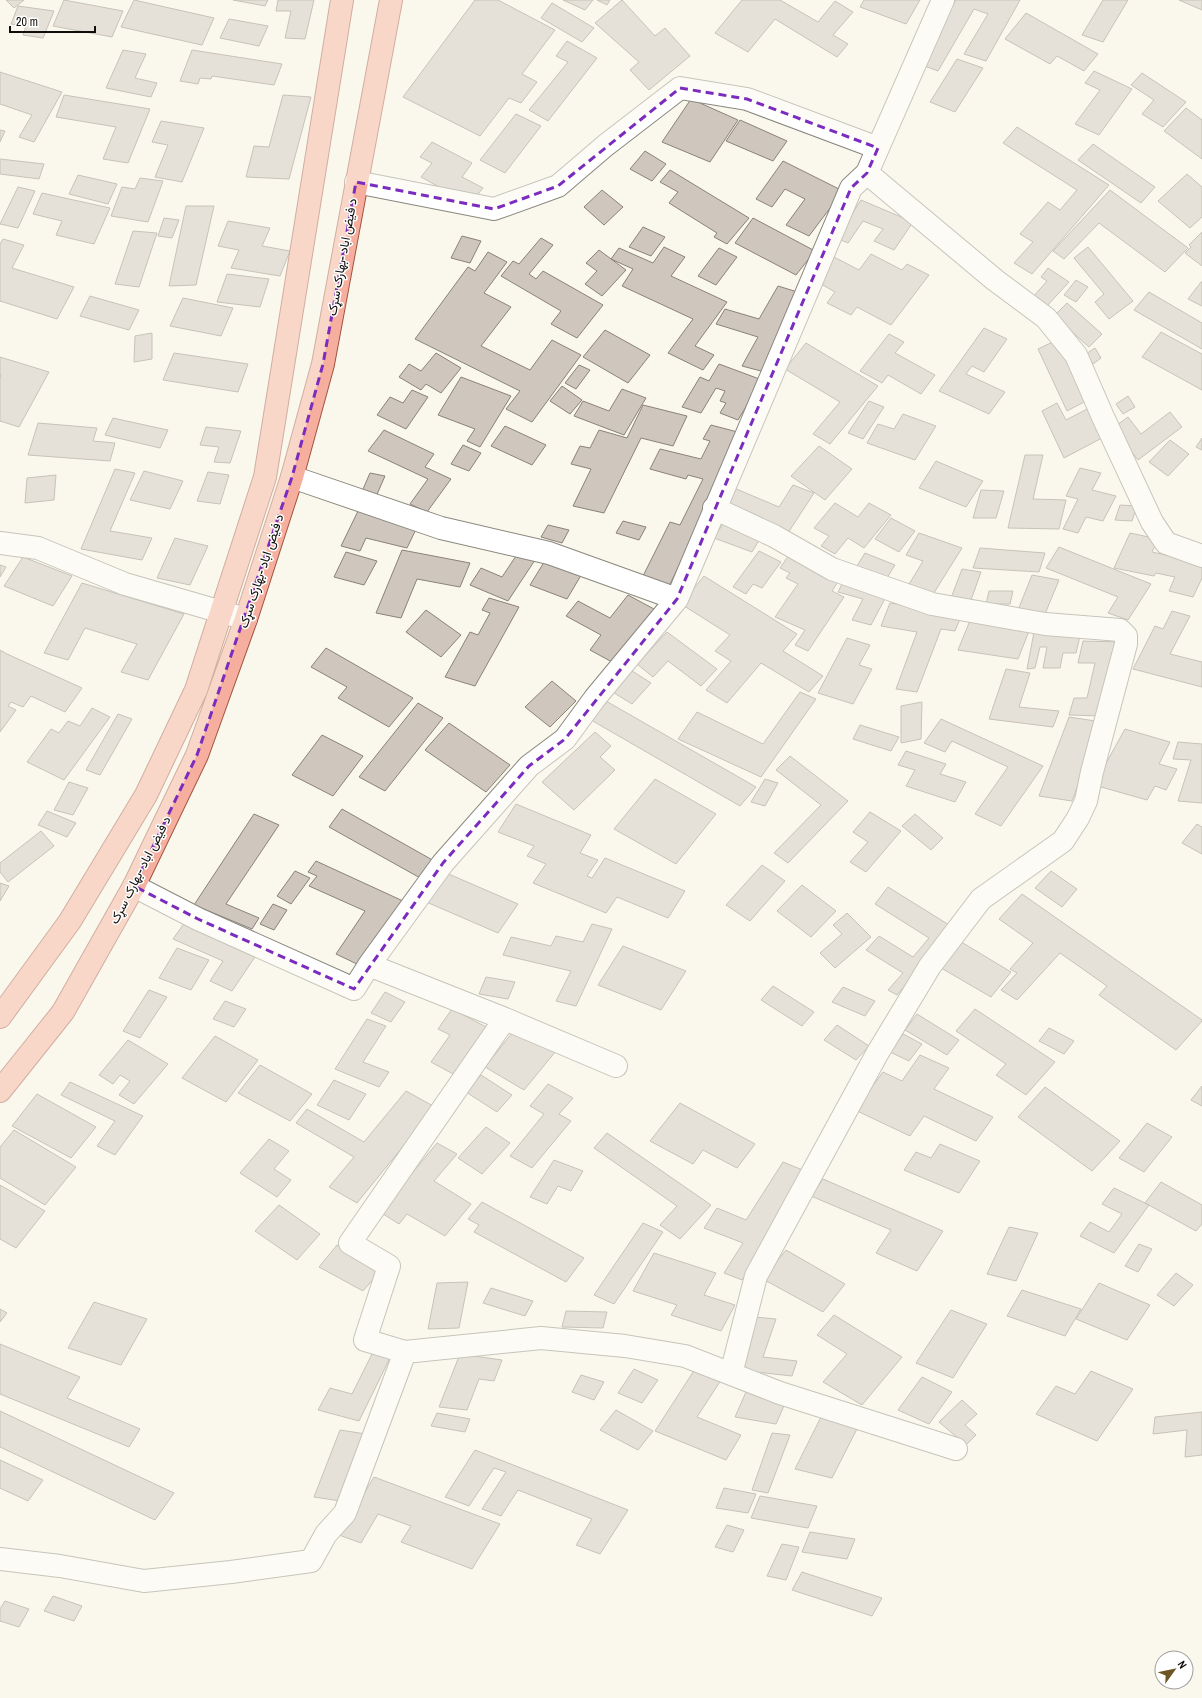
<svg xmlns="http://www.w3.org/2000/svg" width="1202" height="1698" viewBox="0 0 1202 1698" font-family="'Archivo Narrow',Vazirmatn,sans-serif">
	<style>
		.building { fill: #cfc6be; stroke: #8a827b }
		.lines { fill: none; stroke-linecap: round; stroke-linejoin: round }
		.minor-casing { stroke: #8a887e; stroke-width: 24 }
		.major-casing { stroke: #a15440; stroke-width: 24 }
		.minor { stroke: #fff; stroke-width: 22 }
		.major { stroke: #f6af9e; stroke-width: 22 }
		.marked { fill: none; stroke: #7b2cbf; stroke-width: 3; stroke-dasharray: 8 5; stroke-linejoin: round }
		.labels { text-anchor: middle; dominant-baseline: central; stroke-width: 3; stroke-linejoin: round; paint-order: stroke }
		.street-label { font-size: 13px; fill: #0e0d09; stroke: #fff }
	</style>
	<rect width="100%" height="100%" fill="#faf7ec"/>
	<!-- building -->
	<path class="building" d="M6 0H24L14 8Z
		M64 0 123 11 112 37 53 26Z
		M134 0 214 18 202 45 121 27Z
		M233 0H268L265 6Z
		M278 0H314L305 39 285 38 291 11H276Z
		M475 0H498L555 30 522 74 537 82 521 103 509 98 480 136 403 97Z
		M563 0H593L585 10Z
		M597 0H610L607 5Z
		M622 0 655 36 665 28 690 56 649 90 630 70 639 62 595 23Z
		M742 0H780L818 22 835 1 853 12 833 35 848 44 837 57 775 19 748 52 715 33Z
		M864 0H920L906 24 860 7Z
		M956 0H1020L986 61 964 54 988 14 974 9 938 71 919 64Z
		M1103 0H1128L1103 42 1082 35Z
		M1179 0H1202V10Z
		M552 3 594 28 582 42 541 18Z
		M18 6 54 11 43 38 23 35 26 26 11 24Z
		M1026 13 1098 54 1084 71 1057 56 1050 64 1005 39Z
		M229 19 268 26 259 46 220 38Z
		M567 41 597 58 548 121 529 110 568 62 556 56Z
		M123 50 146 54 135 78 157 83 151 97 106 88Z
		M192 50 282 64 274 85 212 76 211 79 200 78 198 84 180 81Z
		M957 59 983 68 955 112 930 102Z
		M1094 71 1132 89 1099 135 1075 124 1100 90 1085 83Z
		M0 72 62 92 34 142 19 137 32 115 0 104Z
		M1142 73 1186 102 1163 127 1142 114 1154 100 1131 85Z
		M64 95 150 109 128 163 103 159 116 127 56 117Z
		M283 95 311 97 289 179 246 177 254 146 269 147Z
		M691 99 738 120 710 162 662 142Z
		M1186 108 1202 120V159L1164 131Z
		M516 114 541 126 505 173 480 160Z
		M740 120 787 141 773 161 726 141Z
		M161 121 204 128 182 182 155 177 168 145 152 142Z
		M1017 127 1109 185 1032 274 1014 263 1033 242 1020 234 1048 202 1060 210 1077 190 1003 143Z
		M0 130 5 131 0 142Z
		M432 142 472 163 462 177 483 188 470 204 421 177 432 163 420 157Z
		M1093 144 1155 187 1141 203 1078 160Z
		M645 151 666 164 652 181 630 169Z
		M0 159 44 164 39 179 0 174Z
		M783 161 843 191 809 236 786 225 805 199 785 189 772 207 756 199Z
		M670 170 749 218 727 244 714 237 717 233 669 203 678 192 660 182Z
		M1187 174 1202 187V217L1190 228 1158 201Z
		M78 175 117 184 108 204 69 194Z
		M140 178 163 181 148 222 111 216 122 187 135 189Z
		M18 187 35 191 18 228 0 224Z
		M602 190 623 207 604 225 584 207Z
		M1110 190 1188 248 1165 272 1099 223 1064 259 1053 251Z
		M42 193 110 208 94 244 56 235 62 221 33 214Z
		M861 200 913 222 894 250 874 241 883 229 863 221 848 243 836 238Z
		M186 206H214L196 285 169 286Z
		M164 218 179 220 172 238 158 236Z
		M753 218 815 251 796 275 735 243Z
		M228 221 270 228 262 246 290 251 280 276 231 268 239 250 218 246Z
		M643 227 665 237 651 256 629 247Z
		M133 231 157 233 139 287 115 284Z
		M1202 232V266L1185 253 1191 247 1189 245Z
		M462 236 481 241 470 263 451 258Z
		M541 238 553 245 529 274 536 279 543 271 603 305 577 338 551 324 561 311 501 276 513 261 519 264Z
		M3 239 24 245 12 268 74 287 57 319 0 301V244Z
		M664 247 685 257 671 276 727 302 695 346 714 355 703 370 668 353 693 319 622 286 633 269 611 259 619 248 653 263Z
		M1088 247 1133 301 1109 319 1095 302 1104 294 1074 258Z
		M719 248 737 257 716 285 698 276Z
		M599 250 626 270 602 296 585 284 597 271 586 263Z
		M488 252 507 262 484 293 511 307 481 346 530 370 552 340 581 355 532 422 506 409 520 391 415 339 468 267 475 271Z
		M871 254 902 270 907 264 929 275 891 325 857 307 851 315 827 303 835 292 816 281 834 257 859 270Z
		M1048 268 1069 282 1047 306 1033 297 1047 281 1041 277Z
		M227 274 269 279 260 307 217 302Z
		M1076 280 1088 287 1076 302 1064 295Z
		M1201 282H1202V306L1188 299Z
		M778 286 804 294 761 371 742 366 758 337 716 324 725 309 759 319Z
		M1149 292 1202 323V349L1134 310Z
		M90 296 139 310 129 330 80 316Z
		M183 298 233 308 221 336 170 326Z
		M1067 303 1102 334 1089 347 1054 316Z
		M984 328 1007 339 984 372 972 366 966 374 1005 392 989 414 939 391Z
		M605 330 650 355 628 383 583 357Z
		M1161 332 1202 354V390L1142 357Z
		M152 333V359L134 362 135 336Z
		M889 334 904 342 895 353 935 375 921 394 888 375 882 383 860 371Z
		M1057 340 1086 401 1067 411 1038 349Z
		M806 343 878 386 830 444 813 434 840 402 785 369Z
		M1095 348 1101 358 1093 364 1086 354Z
		M174 353 248 364 238 392 163 380Z
		M436 353 461 368 441 393 426 384 421 390 399 377 409 364 421 371Z
		M0 357 49 372 19 427 0 421V378L1 375H0Z
		M719 364 762 380 738 420 720 413 726 403 720 401 725 391 716 388 701 413 682 407 700 377 709 381Z
		M579 365 590 370 576 389 565 383Z
		M461 377 511 396 480 447 467 441 475 429 438 415Z
		M562 386 582 400 570 414 550 401Z
		M622 389 646 398 624 435 574 416 583 401 609 411Z
		M412 390 428 397 406 429 377 415 390 397 403 403Z
		M1128 396 1135 407 1123 414 1116 404Z
		M869 401 884 407 863 439 848 433Z
		M1057 403 1066 420 1089 408 1102 438 1064 458 1042 411Z
		M643 405 687 416 673 446 641 438 604 513 573 506 591 469 571 464 580 446 590 448 599 430 627 438Z
		M1170 412 1182 427 1138 460 1113 428 1128 417 1141 434Z
		M903 414 936 426 915 460 867 443 878 424 894 429Z
		M113 418 154 427 168 430 160 448 105 435Z
		M38 423 97 428 93 441 115 443 110 461 28 455Z
		M711 425 745 434 669 586 642 578 670 522 680 525 703 479 688 475 686 479 650 469 660 449 701 459 710 441 703 439Z
		M505 426 546 445 532 465 491 446Z
		M206 427 241 431 230 463 214 462 219 447 200 445Z
		M384 430 434 454 425 467 451 479 427 512 410 504 428 479 368 451Z
		M1202 438V450L1196 447Z
		M1170 440 1189 454 1168 476 1149 462Z
		M463 445 481 453 469 471 451 464Z
		M819 446 852 469 825 500 791 476Z
		M1025 455H1043L1033 499 1066 500 1059 529 1008 528Z
		M936 461 983 481 966 507 919 488Z
		M1080 468 1101 473 1092 490 1116 496 1103 521 1086 517 1078 533 1063 529 1078 499 1066 496Z
		M115 469 135 473 110 531 152 538 142 560 81 549Z
		M144 471 183 481 170 509 130 500Z
		M208 472 229 475 220 504 197 501Z
		M370 473 385 476 375 499 360 496Z
		M56 475 54 500 25 503 27 478Z
		M793 485 814 493 788 533 722 506 734 488 779 507Z
		M981 490 1004 491 996 518H973Z
		M835 503 858 517 869 503 891 515 864 548 848 538 835 554 821 546 829 536 814 528Z
		M1120 505 1137 506 1132 521 1115 520Z
		M359 509 419 523 407 548 366 538 360 551 341 546Z
		M891 518 915 531 899 552 875 539Z
		M623 521 646 527 639 540 616 533Z
		M724 522 761 537 752 552 714 538Z
		M548 525 569 530 562 543 541 537Z
		M919 533 962 548 932 596 908 586 923 561 906 555Z
		M1130 533 1158 539 1152 552 1202 563V578L1193 597 1169 591 1175 577 1156 573 1154 576 1114 568Z
		M175 538 208 546 190 585 157 578Z
		M1059 547 1151 584 1128 620 1108 613 1118 597 1046 568Z
		M980 548 1045 553 1039 572 973 568Z
		M402 550 470 563 460 587 417 579 401 618 376 613Z
		M759 551 781 562 762 588 753 584 746 594 733 587Z
		M346 552 377 561 364 585 334 577Z
		M518 553 535 560 508 601 470 585 481 568 502 577Z
		M865 553 895 565 885 581 855 569Z
		M789 555 841 577 832 591 844 597 808 651 795 645 805 630 775 617 798 584 786 578 790 573 780 568Z
		M23 557 72 576 53 606 4 586Z
		M546 559 583 572 567 599 530 585Z
		M0 565 6 567 0 577Z
		M962 569 981 572 971 600 951 598Z
		M1032 575 1059 580 1045 614 1018 610Z
		M704 576 797 634 783 651 823 676 809 692 761 663 727 703 706 690 731 661 715 651 730 635 681 604Z
		M844 580 888 593 871 625 852 620 863 599 838 592Z
		M82 583 184 614 148 680 121 672 137 644 85 628 68 660 44 653Z
		M989 591H1013L1010 604H986Z
		M628 595 654 609 612 662 590 650 601 635 566 616 578 601 610 618Z
		M489 598 519 607 475 686 445 677 470 632 478 635 490 613 482 610Z
		M890 603 962 614 955 631 941 629 917 692 896 689 917 632 881 626Z
		M426 610 461 635 441 657 406 632Z
		M1172 611 1190 616 1170 654 1202 662V687L1133 669 1155 626 1163 629Z
		M971 618 1031 626 1018 659 958 650Z
		M667 632 717 669 701 686 668 661 653 677 637 664Z
		M1034 632H1081L1076 653H1063L1060 668H1043L1047 647H1040L1035 668 1027 669Z
		M847 638 870 645 859 665 872 669 853 704 818 693Z
		M1083 641 1120 642 1102 716 1069 715 1074 698H1087L1095 663H1078Z
		M326 648 413 698 389 727 338 698 347 687 311 667Z
		M0 650 7 654 82 688 65 712 31 696 23 707 11 702 8 706 16 710 0 732Z
		M629 669 651 683 632 704 611 691Z
		M1006 669 1030 673 1019 707 1059 711 1053 727 989 719Z
		M552 681 576 701 550 727 525 707Z
		M800 692 816 699 761 777 678 739 697 712 763 744Z
		M606 701 756 787 740 806 591 720Z
		M922 702 921 739 901 743V706Z
		M418 703 443 718 385 791 359 777Z
		M92 708 110 717 64 780 27 762 51 729 59 733 68 721 80 726Z
		M118 714 132 719 100 775 86 770Z
		M1069 717 1102 722 1072 801 1039 796Z
		M941 719 1043 766 1001 826 975 814 1008 767 952 741 945 752 924 743Z
		M449 723 510 765 486 792 425 750Z
		M860 725 899 737 891 751 853 739Z
		M1125 729 1170 742 1159 764 1177 769 1166 790 1155 786 1147 800 1094 785Z
		M595 732 611 746 600 757 615 770 574 810 542 782Z
		M322 735 363 756 333 796 292 775Z
		M1178 742 1202 744V803L1178 801 1191 760 1173 759Z
		M906 751 946 764 940 774 966 782 955 802 906 786 915 770 898 765Z
		M790 756 848 801 788 863 774 853 821 805 776 770Z
		M655 779 716 814 676 864 614 829Z
		M765 779 778 783 765 806 751 802Z
		M69 782 88 788 73 815 54 810Z
		M516 804 591 835 580 853 598 860 587 876 592 878 605 858 685 891 668 918 617 897 606 913 533 883 546 864 527 856 534 846 498 832Z
		M342 809 436 862 422 879 329 827Z
		M47 811 76 823 67 837 38 825Z
		M870 812 901 831 866 872 850 862 868 842 853 832Z
		M254 814 279 825 226 904 259 918 252 929 194 905Z
		M915 814 943 838 931 850 902 826Z
		M1197 824 1202 827V854L1182 843Z
		M41 831 54 846 8 882 0 872V863Z
		M316 861 403 901 359 965 336 954 365 911 309 886 317 876 308 872Z
		M762 865 785 881 750 921 726 905Z
		M295 871 310 878 291 904 277 896Z
		M1051 871 1077 889 1062 907 1035 888Z
		M444 872 518 904 498 933 424 901Z
		M0 883 9 886 0 901Z
		M802 885 836 911 811 937 777 911Z
		M888 887 954 928 897 995 888 990 903 973 866 950 879 936 913 957 929 938 875 904Z
		M1022 894 1202 1020V1021L1176 1050 1099 995 1107 986 1060 953 1017 1000 1001 990 1017 973 1010 969 1033 943 999 919Z
		M273 904 287 910 274 930 260 924Z
		M847 913 871 937 835 968 820 953 842 934 833 925Z
		M185 922 257 954 232 991 210 981 223 961 173 939Z
		M592 924 612 929 576 1006 556 1001 571 971 503 955 511 937 551 946 556 936 583 942Z
		M958 940 1011 972 991 997 936 965Z
		M623 946 686 971 661 1010 598 985Z
		M177 948 209 960 191 990 159 978Z
		M486 977 515 982 508 999 479 994Z
		M773 986 814 1012 802 1026 761 1000Z
		M843 987 875 1001 865 1016 832 1002Z
		M149 990 167 997 140 1038 123 1031Z
		M385 992 405 1002 391 1022 371 1013Z
		M225 1001 246 1009 234 1027 213 1019Z
		M452 1009 490 1029 455 1075 431 1062 450 1035 438 1029Z
		M975 1009 1055 1062 1026 1095 996 1075 1006 1064 956 1031Z
		M917 1014 959 1040 947 1055 905 1030Z
		M367 1019 386 1026 363 1062 389 1072 379 1087 335 1069Z
		M837 1025 869 1046 856 1060 824 1040Z
		M516 1028 556 1051 524 1090 485 1067Z
		M1049 1028 1074 1041 1064 1054 1039 1041Z
		M903 1034 922 1044 909 1061 890 1052Z
		M215 1036 258 1060 226 1102 182 1078Z
		M128 1040 168 1064 134 1104 119 1095 130 1081 120 1075 113 1084 99 1075Z
		M920 1055 949 1068 934 1089 993 1117 976 1141 924 1116 910 1136 855 1110 883 1072 902 1081Z
		M260 1065 312 1094 290 1121 238 1093Z
		M481 1075 512 1095 497 1112 466 1092Z
		M334 1080 366 1094 349 1120 317 1105Z
		M70 1082 143 1116 115 1155 97 1146 115 1121 61 1095Z
		M548 1084 573 1098 559 1114 571 1121 532 1168 510 1156 544 1114 530 1106Z
		M1202 1086V1106L1191 1100Z
		M1045 1087 1120 1141 1092 1171 1018 1117Z
		M406 1091 435 1107 357 1203 329 1187 354 1157 296 1123 307 1109 364 1142Z
		M37 1094 96 1127 71 1158 12 1126Z
		M680 1103 755 1144 737 1168 703 1150 693 1164 650 1141Z
		M1147 1123 1172 1137 1144 1172 1119 1158Z
		M486 1127 510 1143 482 1174 458 1158Z
		M14 1130 76 1167 45 1205 0 1178V1147Z
		M607 1133 711 1205 680 1239 660 1225 677 1206 594 1148Z
		M269 1139 289 1151 274 1169 291 1180 277 1197 240 1173Z
		M437 1143 457 1154 434 1181 471 1204 445 1236 407 1214 399 1224 380 1212Z
		M940 1144 980 1161 959 1193 904 1170 916 1152 931 1158Z
		M554 1160 583 1171 571 1191 558 1186 547 1204 530 1197Z
		M783 1162 810 1173 742 1280 724 1273 743 1243 704 1228 717 1208 746 1220Z
		M823 1179 943 1231 917 1271 876 1253 891 1230 811 1196Z
		M1161 1182 1202 1205V1224L1196 1231 1145 1203Z
		M0 1185 45 1211 16 1248 0 1239Z
		M1114 1188 1149 1205 1114 1253 1080 1236 1090 1222 1109 1232 1122 1214 1102 1204Z
		M482 1202 584 1258 566 1282 474 1232 479 1225 468 1219Z
		M279 1205 320 1234 297 1260 255 1231Z
		M643 1223 663 1232 614 1304 594 1295Z
		M1009 1227 1038 1233 1016 1281 987 1274Z
		M1139 1244 1152 1249 1138 1272 1125 1266Z
		M337 1245 381 1270 363 1291 319 1267Z
		M786 1250 845 1284 823 1312 763 1279Z
		M654 1253 716 1273 704 1295 735 1305 721 1331 671 1315 677 1305 633 1291Z
		M1176 1273 1193 1285 1174 1306 1157 1295Z
		M468 1282 459 1328 428 1329 437 1283Z
		M1099 1283 1150 1305 1127 1340 1076 1319Z
		M491 1288 533 1301 525 1316 483 1303Z
		M1022 1290 1081 1309 1065 1336 1007 1316Z
		M94 1302 147 1319 121 1365 68 1348Z
		M0 1309 7 1313 0 1322Z
		M951 1310 987 1324 953 1378 916 1363Z
		M566 1311 607 1312 603 1328 562 1327Z
		M834 1315 902 1357 862 1405 823 1382 847 1354 817 1335Z
		M755 1317 776 1319 763 1357 797 1361 792 1376 737 1370Z
		M0 1344 80 1377 67 1398 140 1429 129 1447 0 1394Z
		M372 1354 390 1358 359 1421 318 1410 330 1388 352 1394Z
		M460 1354 502 1360 494 1381 479 1379 467 1410 439 1407Z
		M634 1369 658 1380 642 1403 618 1393Z
		M695 1369 721 1380 697 1417 741 1435 726 1460 655 1431Z
		M1091 1371 1133 1389 1097 1441 1036 1414 1056 1386 1075 1394Z
		M581 1375 604 1382 594 1400 572 1392Z
		M922 1377 952 1392 929 1424 898 1410Z
		M746 1392 787 1399 776 1424 735 1417Z
		M962 1400 977 1414 965 1425 976 1435 966 1445 939 1422Z
		M616 1410 653 1431 638 1450 600 1430Z
		M0 1411 174 1493 155 1520 0 1447Z
		M1202 1412V1455L1185 1457 1187 1430 1153 1434 1155 1417Z
		M437 1413 470 1419 465 1432 431 1426Z
		M822 1415 859 1425 832 1478 795 1469Z
		M340 1430 366 1434 340 1501 314 1497Z
		M772 1433 790 1435 768 1493 752 1490Z
		M475 1450 628 1510 600 1554 576 1545 592 1519 518 1490 501 1516 482 1509 506 1472 494 1468 469 1506 445 1497Z
		M0 1460 43 1480 28 1501 0 1488Z
		M374 1477 500 1524 472 1569 401 1542 411 1526 378 1514 361 1543 339 1535Z
		M724 1488 756 1494 748 1513 716 1508Z
		M760 1496 817 1506 808 1528 751 1518Z
		M727 1525 744 1530 733 1552 715 1547Z
		M810 1532 855 1539 847 1559 802 1552Z
		M782 1544 799 1547 786 1580 767 1576Z
		M802 1572 882 1598 872 1616 792 1590Z
		M53 1596 82 1606 74 1621 44 1611Z
		M5 1601 29 1609 19 1627 0 1621V1609Z"/>
	<g class="lines">
		<!-- minor casing -->
		<g class="minor-casing">
			<path id="minor" d="M867 173 995 280 1046 318 1076 355 1103 417 1152 522 1166 543 1202 556
				M356 182 494 209 558 186 606 145 680 88 747 99 878 148
				M292 477 441 528 549 553 677 599
				M714 508 774 536 832 569 932 604 1045 624 1120 630 1126 636V644L1092 772 1086 801 1078 818 1063 841 981 899 930 966 877 1054 756 1276 731 1374
				M0 543 38 548 125 584 246 619
				M134 886 198 919 354 989 369 965 443 863 529 766 565 739 595 698 677 599 851 188 867 173 943 0
				M369 965 505 1019 616 1066
				M405 1352 541 1338 625 1346 685 1356 780 1393 956 1449
				M0 1559 60 1566 144 1581 231 1572 311 1561 326 1534 345 1513 405 1352 365 1340 389 1266 350 1243 505 1019"/>
		</g>
		<!-- major casing -->
		<g class="major-casing">
			<path id="major" d="M0 1017 70 921 146 795 196 690 265 477 342 0
				M0 1091 63 1012 134 886 197 755 246 619 292 477 323 364 391 0"/>
		</g>
		<!-- minor -->
		<use href="#minor" class="minor"/>
		<!-- major -->
		<use href="#major" class="major"/>
	</g>
	<!-- marked area -->
	<path d="M0 0H1202V1698H0ZM680 88 747 99 878 148 867 173 851 188 677 599 565 739 529 766 443 863 354 989 198 919 134 886 197 755 292 477 323 364 356 182 494 209 558 186Z" fill="#faf7ec" fill-opacity=".55" fill-rule="evenodd"/>
	<path class="marked" d="M680 88 747 99 878 148 867 173 851 188 677 599 565 739 529 766 443 863 354 989 198 919 134 886 197 755 292 477 323 364 356 182 494 209 558 186Z"/>
	<g class="labels">
		<!-- street labels -->
		<g class="street-label">
			<text transform="translate(342 257) rotate(-80)">د فیض اباد -بهارک سړک</text>
			<text transform="translate(261 571) rotate(-72)">د فیض اباد -بهارک سړک</text>
			<text transform="translate(140 870) rotate(-63)">د فیض اباد -بهارک سړک</text>
		</g>
	</g>
	<!-- north arrow -->
	<g transform="translate(1174 1670) rotate(57)"><circle r="19" fill="#ffffff" stroke="#9f9e9d"/>
	<path d="M0-3L7 15L0 10L-7 15Z" fill="#6e5526"/>
	<text y="-6" font-size="11" font-weight="bold" text-anchor="middle" fill="#0e0d09">N</text>
	</g>
	<!-- scale -->
	<path d="M10 26v6h85v-6" fill="none" stroke="#0e0d09" stroke-width="2"/>
	<text x="16" y="26" font-size="12" fill="#0e0d09" stroke="#ffffff" stroke-width="3" paint-order="stroke">20 m</text>
</svg>
